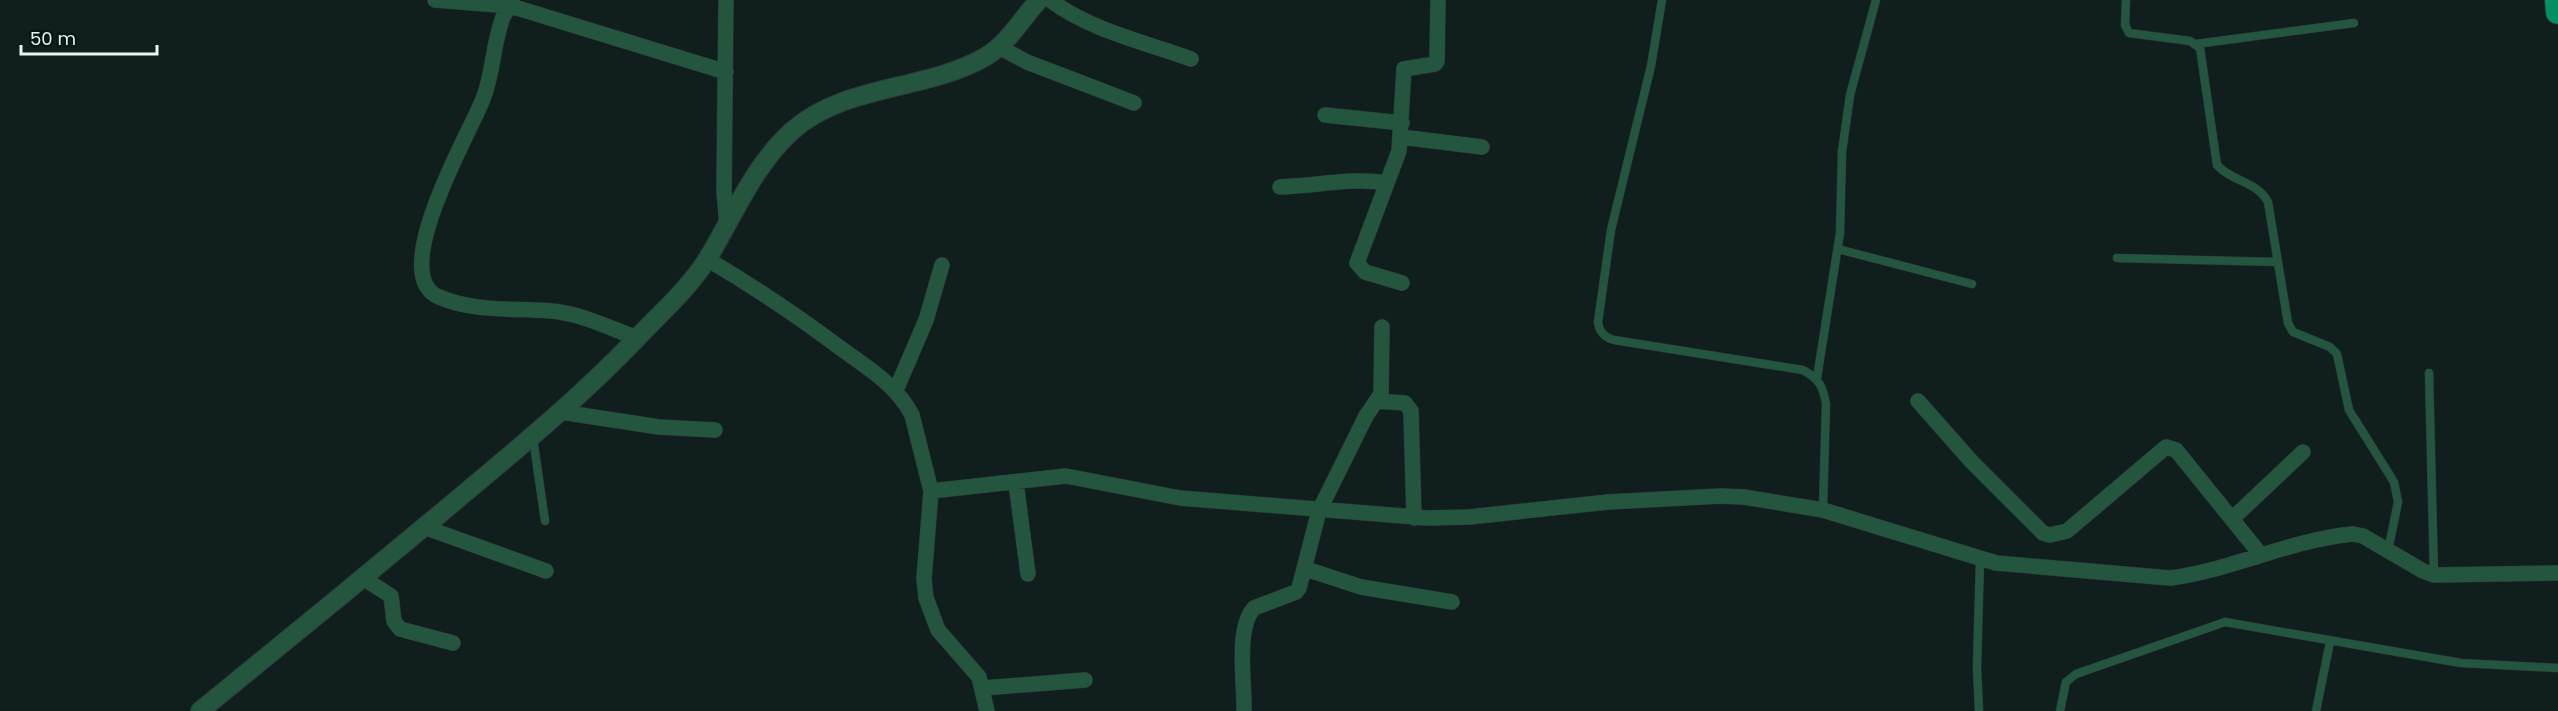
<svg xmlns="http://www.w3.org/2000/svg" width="2558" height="711" viewBox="0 0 2558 711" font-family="Poppins,sans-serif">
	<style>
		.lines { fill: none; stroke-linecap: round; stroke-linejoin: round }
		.service-casing { stroke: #2a3938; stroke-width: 9 }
		.minor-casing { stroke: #2a3938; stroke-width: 16 }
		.tertiary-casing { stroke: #2a3938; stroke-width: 20 }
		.primary-casing { stroke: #2a3938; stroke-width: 26 }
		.service { stroke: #24553f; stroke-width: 8 }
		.minor { stroke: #24553f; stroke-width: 15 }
		.tertiary { stroke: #24553f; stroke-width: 18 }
		.primary { stroke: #048f62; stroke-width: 24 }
	</style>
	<rect width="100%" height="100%" fill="#101f1e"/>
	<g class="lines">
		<!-- service casing -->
		<g class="service-casing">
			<path id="service" d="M1662 0 1651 66 1611 230 1598 322C1599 332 1604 337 1614 340L1803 370C1819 379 1823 386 1826 404L1823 510
				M2126 0 2125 25 2129 33 2190 41 2200 48 2217 165C2232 182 2257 181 2268 202L2288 323 2293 332 2330 347 2337 354 2349 410 2394 482 2398 502 2388 551
				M2196 44 2354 23
				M1838 249 1972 284
				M2117 258 2278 262
				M2429 373 2434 575
				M1817 378 1840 233 1842 152 1850 95 1876 0
				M533 438 545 521
				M1979 711 1977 667 1980 560
				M2060 711 2066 682 2076 674 2225 622 2461 663 2558 668
				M2316 711 2330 642"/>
		</g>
		<!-- minor casing -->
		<g class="minor-casing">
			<path id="minor" d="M435 0 511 6 726 72
				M512 0C510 8 504 12 502 20 493 45 493 74 483 99 470 133 386 275 439 297 474 312 513 308 551 311 580 313 610 328 637 338
				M726 0 724 191 727 224
				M1050 0C1090 30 1144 42 1191 59
				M999 47 1027 62 1134 103
				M1325 115 1402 123
				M1401 137 1482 147
				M1280 187C1315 186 1354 177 1386 183
				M707 259C753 286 796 315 839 347 866 367 896 384 912 415L931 491 924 579 926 598 938 630 979 677 987 711
				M1402 283 1365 272 1357 263 1399 151 1404 69 1435 64 1437 61 1438 0
				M896 390 926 320 942 265
				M1376 401 1405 403 1411 411 1414 518
				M1918 401 1971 461 2043 533 2050 535 2067 531 2166 447 2176 450 2261 555
				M561 412 659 427 715 430
				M1016 483 1028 574
				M931 491 1066 476 1180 498 1428 518 1469 517 1608 502 1721 496 1744 497 1823 510 1996 563 2170 578C2232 570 2290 540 2353 534L2363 536 2423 571 2434 575 2558 573
				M2232 519 2303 452
				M424 527 546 571
				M1306 569 1361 587 1452 602
				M363 578 391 596 394 621 400 629 453 643
				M983 688 1085 680
				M1244 711C1245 685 1235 629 1254 608L1296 592 1299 588 1319 511 1366 416 1381 394 1382 327"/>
		</g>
		<!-- tertiary casing -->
		<g class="tertiary-casing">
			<path id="tertiary" d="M200 711C285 642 369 573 453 503 516 450 580 398 637 338 661 313 690 287 708 258 734 215 754 165 792 131 844 84 926 91 985 57 1007 45 1022 18 1039 0"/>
		</g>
		<!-- primary casing -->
		<g class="primary-casing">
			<path id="primary" d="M2557 0 2558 12"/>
		</g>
		<!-- service -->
		<use href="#service" class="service"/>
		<!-- minor -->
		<use href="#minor" class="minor"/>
		<!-- tertiary -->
		<use href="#tertiary" class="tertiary"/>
		<!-- primary -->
		<use href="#primary" class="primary"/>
	</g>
	<!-- scale -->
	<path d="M21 45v9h136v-9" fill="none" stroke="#eaf4f3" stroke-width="3"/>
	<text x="30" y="45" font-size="18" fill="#eaf4f3" stroke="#071515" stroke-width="4.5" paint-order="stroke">50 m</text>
</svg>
